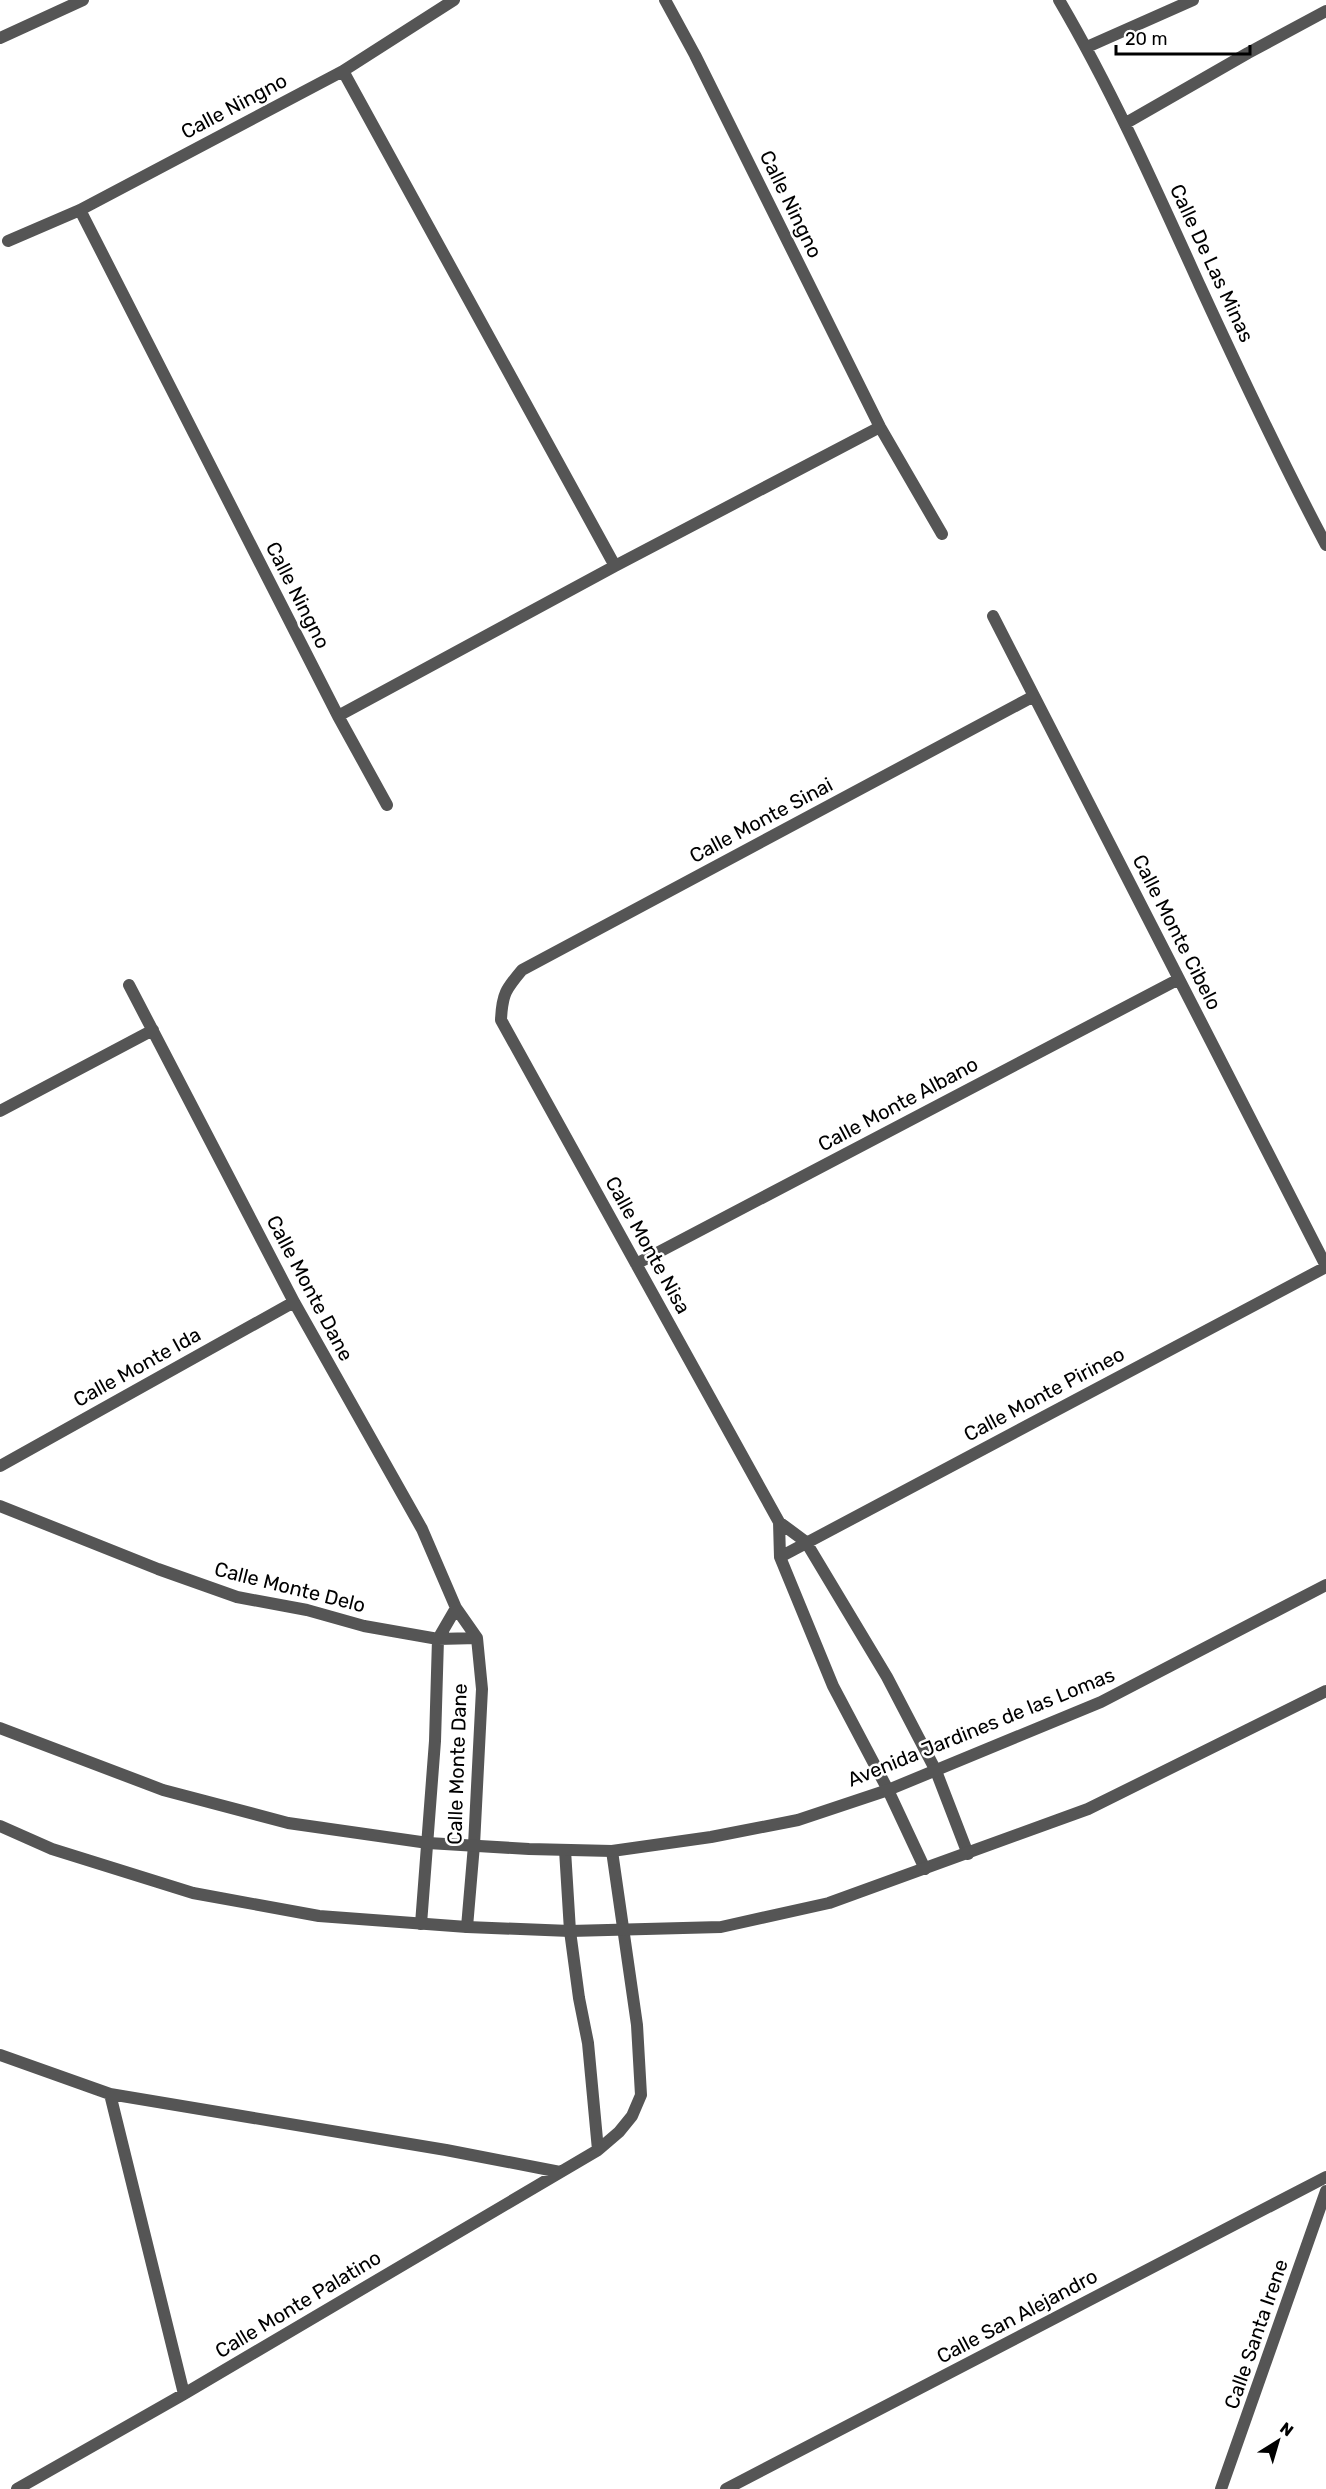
<svg xmlns="http://www.w3.org/2000/svg" width="1326" height="2489" viewBox="0 0 1326 2489" font-family="Rubik,sans-serif">
	<style>
		.lines { fill: none; stroke-linecap: round; stroke-linejoin: round }
		.minor { stroke: #555; stroke-width: 12 }
		.tertiary { stroke: #555; stroke-width: 12 }
		.labels { text-anchor: middle; dominant-baseline: central; stroke-width: 5; stroke-linejoin: round; paint-order: stroke }
		.street-label { font-size: 20px; fill: #000; stroke: #fff }
	</style>
	<rect width="100%" height="100%" fill="#fff"/>
	<g class="lines">
		<!-- minor -->
		<path class="minor" d="M665 0 695 55 880 427 942 534
			M1059 0C1113 92 1156 189 1200 286 1240 373 1281 460 1326 545
			M0 38 83 0
			M1087 47 1193 0
			M343 71 615 566
			M1126 123 1248 53 1326 11
			M80 210 338 716 387 805
			M8 241 80 210 343 71 454 0
			M993 616 1326 1266
			M338 716 615 566 880 427
			M129 985 294 1302 422 1529 456 1608 477 1638 482 1689 474 1845 467 1927
			M0 1111 153 1030
			M636 1264 1179 979
			M0 1466 294 1302
			M0 1506 158 1569 237 1597 307 1610 364 1626 438 1639 477 1638
			M779 1522 780 1557 833 1686 888 1790 925 1869
			M780 1557 1326 1267
			M565 1850 570 1931 579 1998 588 2043 598 2150
			M968 1854 936 1771 887 1677 806 1542 779 1522 501 1020C502 994 506 989 522 970L1034 696
			M421 1924 435 1741 438 1639 456 1608
			M0 2055 110 2094 446 2150 560 2172
			M110 2094 184 2394
			M17 2489 184 2394 598 2150 619 2132 632 2116 641 2095 637 2025 612 1851
			M726 2489 1326 2177
			M1221 2489 1326 2191"/>
		<!-- tertiary -->
		<path class="tertiary" d="M0 1728 163 1790 288 1823 428 1843 529 1849 612 1851 711 1837 798 1820 888 1790 1101 1702 1326 1585
			M0 1826 52 1849 193 1893 319 1916 467 1927 570 1931 721 1927 829 1903 1088 1809 1326 1691"/>
	</g>
	<g class="labels">
		<!-- street labels -->
		<g class="street-label">
			<text transform="translate(234 106) rotate(-28)">Calle Ningno</text>
			<text transform="translate(791 204) rotate(64)">Calle Ningno</text>
			<text transform="translate(1212 263) rotate(65)">Calle De Las Minas</text>
			<text transform="translate(298 595) rotate(63)">Calle Ningno</text>
			<text transform="translate(761 820) rotate(-28)">Calle Monte Sinai</text>
			<text transform="translate(1177 932) rotate(63)">Calle Monte Cibelo</text>
			<text transform="translate(898 1104) rotate(-28)">Calle Monte Albano</text>
			<text transform="translate(648 1245) rotate(61)">Calle Monte Nisa</text>
			<text transform="translate(310 1288) rotate(62)">Calle Monte Dane</text>
			<text transform="translate(137 1367) rotate(-29)">Calle Monte Ida</text>
			<text transform="translate(1044 1394) rotate(-28)">Calle Monte Pirineo</text>
			<text transform="translate(290 1587) rotate(14)">Calle Monte Delo</text>
			<text transform="translate(981 1727) rotate(-22)">Avenida Jardines de las Lomas</text>
			<text transform="translate(457 1764) rotate(-88)">Calle Monte Dane</text>
			<text transform="translate(298 2304) rotate(-31)">Calle Monte Palatino</text>
			<text transform="translate(1017 2316) rotate(-28)">Calle San Alejandro</text>
			<text transform="translate(1256 2334) rotate(-71)">Calle Santa Irene</text>
		</g>
	</g>
	<!-- north arrow -->
	<g transform="translate(1278 2441) rotate(37)" stroke="#ffffff" stroke-width="4.5" paint-order="stroke">
	<path d="M0-4.5L10 22L0 15L-10 22Z" fill="#000000"/>
	<text y="-9" font-size="16" font-weight="bold" text-anchor="middle" fill="#000000">N</text>
	</g>
	<!-- scale -->
	<path d="M1116 45v9h134v-9" fill="none" stroke="#000000" stroke-width="3"/>
	<text x="1125" y="45" font-size="18" fill="#000000" stroke="#ffffff" stroke-width="4.5" paint-order="stroke">20 m</text>
</svg>
